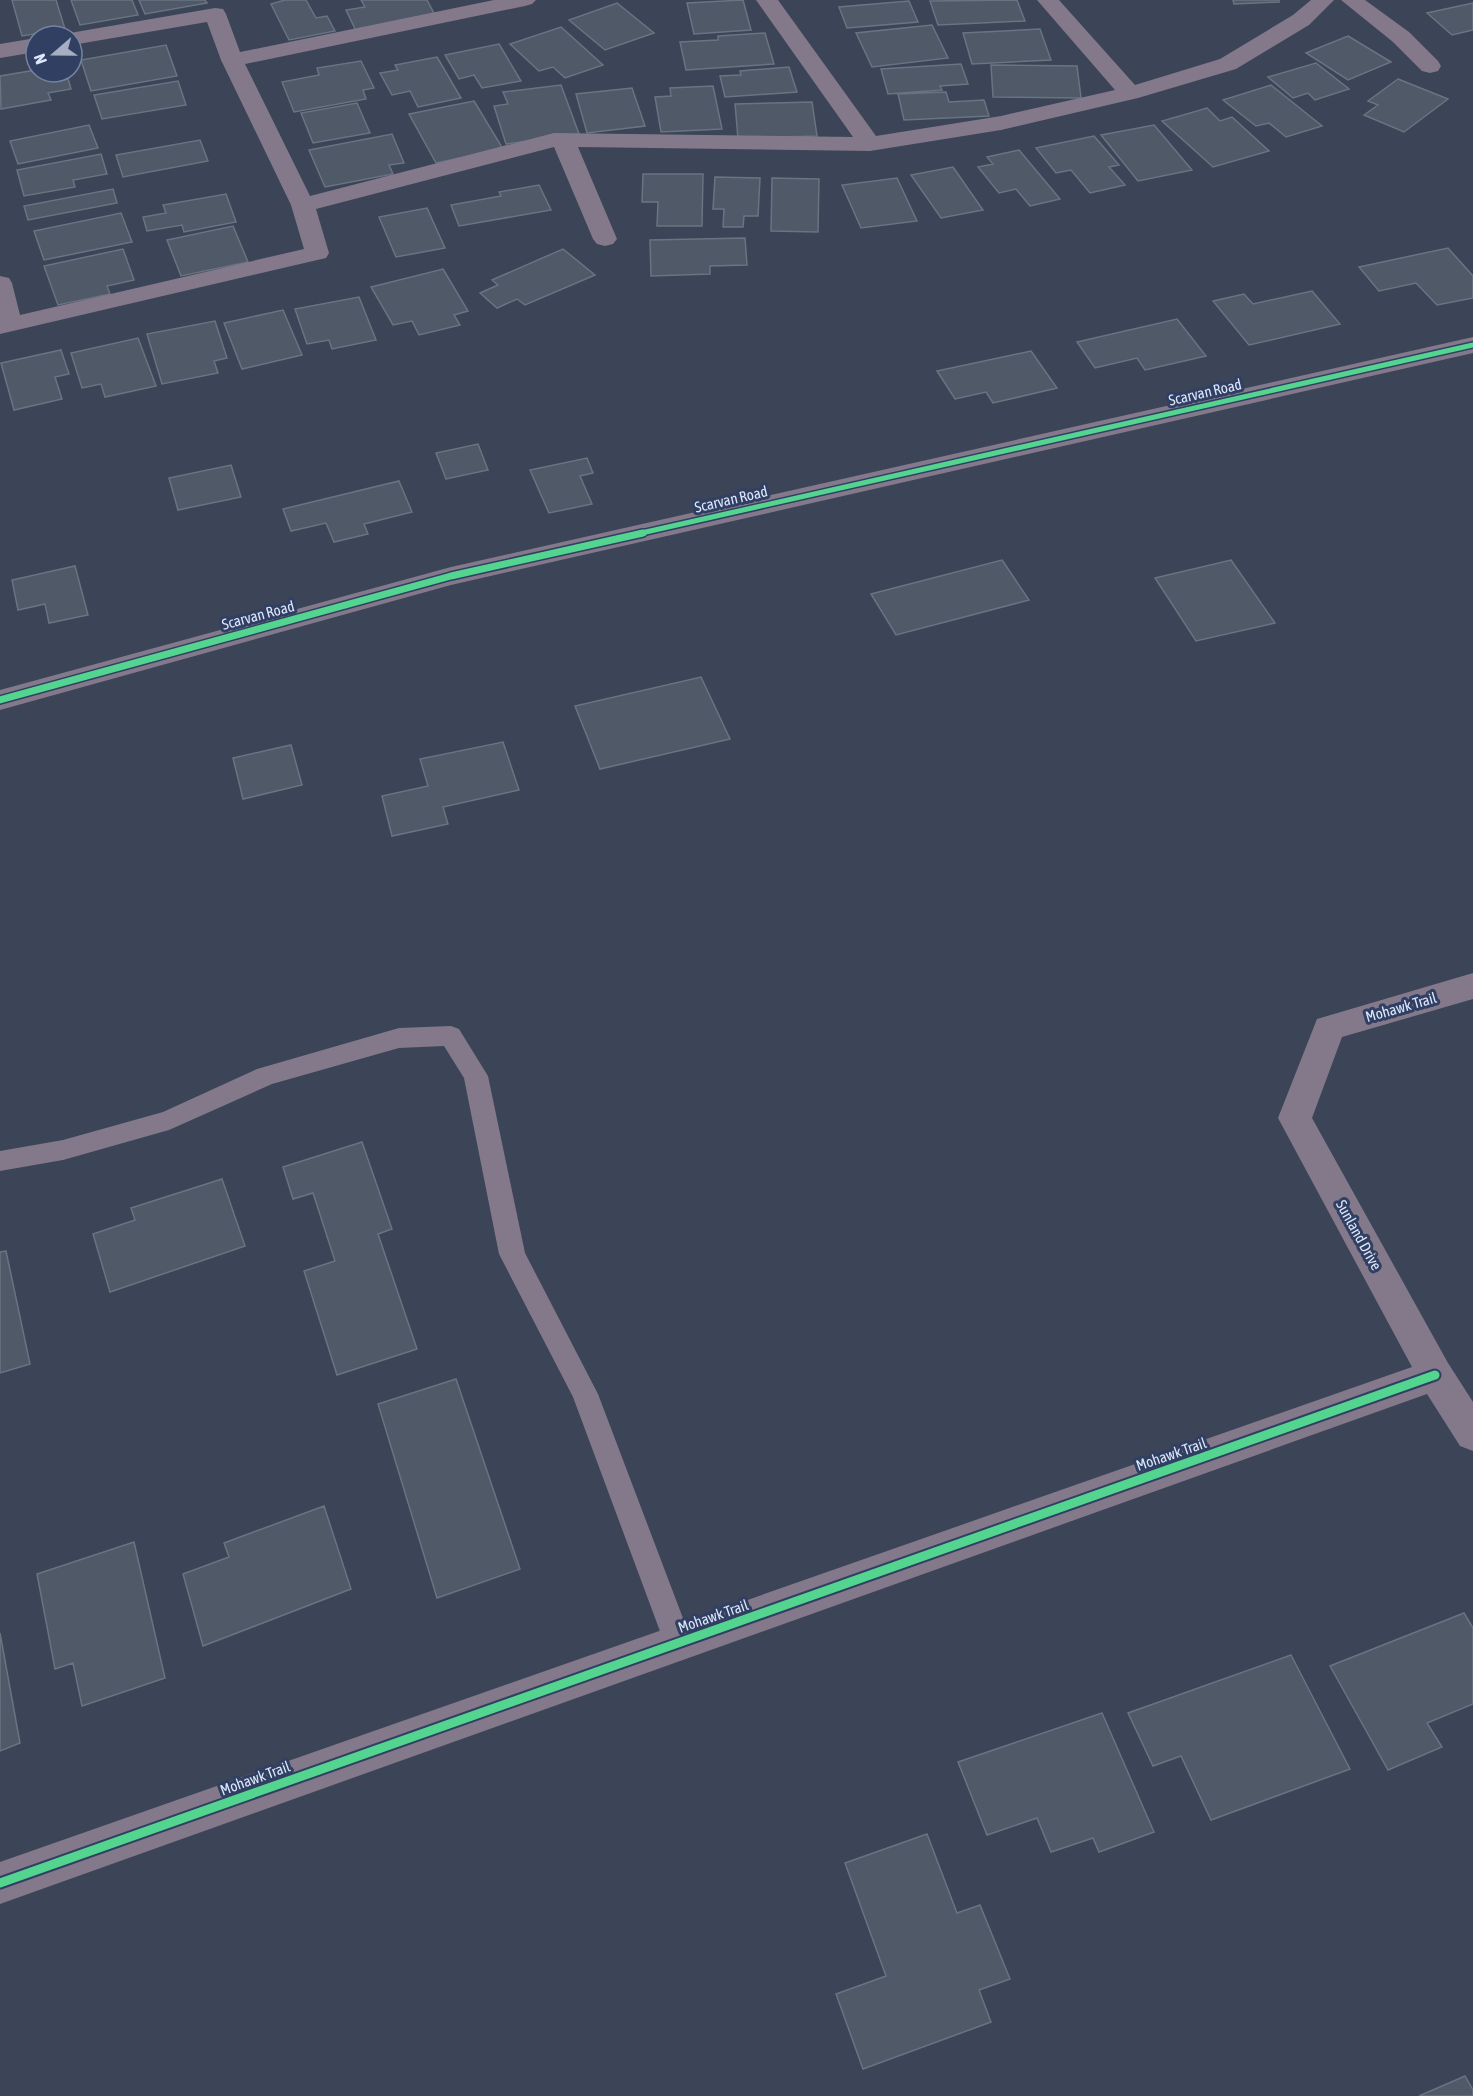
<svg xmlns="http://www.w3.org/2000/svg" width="1473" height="2096" viewBox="0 0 1473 2096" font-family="'Asap Condensed',sans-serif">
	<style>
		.building { fill: #4f5968; stroke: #697482; stroke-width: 1.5 }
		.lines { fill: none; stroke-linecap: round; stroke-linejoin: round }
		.service { fill: #83798b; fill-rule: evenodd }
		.minor { fill: #83798b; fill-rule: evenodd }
		.cycleway-far2-casing { stroke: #314062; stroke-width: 8 }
		.cycleway-far1-casing { stroke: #314062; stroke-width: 10 }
		.cycleway-casing { stroke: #314062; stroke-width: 13 }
		.cycleway-far2 { stroke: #53d58f; stroke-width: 5 }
		.cycleway-far1 { stroke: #53d58f; stroke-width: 7 }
		.cycleway { stroke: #53d58f; stroke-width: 9 }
		.labels { text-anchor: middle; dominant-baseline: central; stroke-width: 6; stroke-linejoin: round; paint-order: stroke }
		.street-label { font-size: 15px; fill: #dde7fd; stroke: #314062 }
	</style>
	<rect width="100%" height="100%" fill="#3c4457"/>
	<!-- building -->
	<path class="building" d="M12 0H56L65 29 22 36Z
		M71 0H132L138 15 80 25Z
		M139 0H205L207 3 145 14Z
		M285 0H306L316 18 327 16 335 31 289 40 271 4Z
		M361 0H427L437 19 357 33 346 10 365 7Z
		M743 0 751 30 694 34 687 3Z
		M1017 0 1025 21 938 25 930 1Z
		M1233 0H1279V2L1234 4Z
		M909 1 918 22 847 28 839 7Z
		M617 3 654 33 605 50 569 20Z
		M1473 3V30L1452 35 1427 13Z
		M932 25 948 58 872 67 856 33Z
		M561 27 603 65 565 78 553 67 539 71 510 44Z
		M1040 29 1051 60 972 64 963 33Z
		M765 33 774 64 686 70 680 42 718 40V36Z
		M1348 36 1391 62 1348 80 1306 53Z
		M499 44 521 81 482 88 474 75 459 79 445 55Z
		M166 45 177 76 91 91 81 60Z
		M437 57 461 98 418 107 410 91 392 95 380 73 398 70 395 65Z
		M361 61 374 88 363 90 366 99 294 112 282 82 319 75 317 68Z
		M1316 63 1349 89 1315 100 1308 93 1293 98 1268 77Z
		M961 64 968 84 940 86 942 90 888 94 881 69Z
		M991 65 1077 66 1081 98 993 97Z
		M789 67 797 92 725 97 720 76 741 75 740 71Z
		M36 70V72H66L71 89 48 93 51 100 1 109 0 76Z
		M1398 79 1448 99 1404 132 1364 115 1378 105 1368 101Z
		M178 81 186 105 102 119 94 95Z
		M561 85 579 134 506 144 494 106 508 104 503 92Z
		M1271 85 1322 126 1286 137 1269 123 1256 126 1223 100Z
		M713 86 722 129 661 132 655 97 671 96 670 88Z
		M632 88 645 126 587 133 576 94Z
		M946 92 949 102 984 100 989 116 904 120 898 94Z
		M474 101 503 149 436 163 409 114Z
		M812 102 817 136 738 138 735 104Z
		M357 103 370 133 313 143 301 113Z
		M1207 108 1220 121 1232 117 1269 151 1213 167 1162 121Z
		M89 125 98 148 18 164 10 141Z
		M1154 125 1192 170 1138 181 1101 135Z
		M392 134 404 163 389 165 393 174 325 187 309 150Z
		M1094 136 1119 165 1109 167 1125 185 1090 193 1071 170 1056 173 1036 148Z
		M200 140 208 161 123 177 116 155Z
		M1019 150 1060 199 1030 206 1016 189 999 193 978 167 993 164 987 157Z
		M101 154 107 174 73 180 75 187 24 196 17 170Z
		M953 167 983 210 941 218 911 175Z
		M643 174H703L702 226H657L658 202H642Z
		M715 177 760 178 758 216H744L743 227H723L724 209H713Z
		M772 178 819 179 818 232 771 231Z
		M897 178 917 221 861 228 842 185Z
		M539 185 551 210 459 226 451 205 501 196 499 192Z
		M113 189 117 203 28 220 24 206Z
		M226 194 236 222 184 232 182 225 147 231 143 217 166 213 163 205Z
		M427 208 445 248 396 257 379 217Z
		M121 213 132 242 44 260 34 231Z
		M233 226 248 262 181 276 167 240Z
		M745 238 747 265 710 266V274L651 276 650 240Z
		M1448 248 1473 276V298L1437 305 1416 283 1379 291 1359 267Z
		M123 249 134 280 107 286 110 294 58 305 44 266Z
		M563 249 595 275 525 305 517 299 497 308 480 293 498 285 492 280Z
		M443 269 468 311 454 315 460 325 419 335 412 321 393 325 371 287Z
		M1312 291 1340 324 1249 345 1213 301 1244 294 1253 304Z
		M359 297 376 340 332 349 329 340 307 344 295 309Z
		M283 310 302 355 242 369 224 323Z
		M1177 319 1206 356 1145 370 1137 358 1095 368 1077 342Z
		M215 321 227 358 214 361 218 373 162 384 147 334Z
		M138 338 156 386 105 397 101 384 82 388 71 353Z
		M61 350 69 374 55 377 62 399 14 410 1 363Z
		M1031 351 1057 388 993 403 986 392 955 399 937 371Z
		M478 444 488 470 446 479 436 453Z
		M587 458 593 473 580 476 592 504 549 513 530 470Z
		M231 465 241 497 178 510 169 478Z
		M399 481 412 512 364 524 368 534 334 542 326 523 291 531 283 509Z
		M1002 560 1029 600 896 635 871 594Z
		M1231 560 1275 623 1196 641 1155 578Z
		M75 566 88 615 49 623 45 604 18 610 12 580Z
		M701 677 730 739 600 769 575 706Z
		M503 742 519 790 443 807 448 824 392 836 382 796 428 786 420 759Z
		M291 745 302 785 243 799 233 758Z
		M362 1142 392 1229 378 1234 417 1349 337 1375 304 1271 335 1261 313 1193 293 1199 283 1167Z
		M222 1179 245 1246 110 1292 93 1234 135 1220 131 1208Z
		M6 1251 30 1364 0 1373V1252Z
		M456 1379 520 1569 437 1598 378 1404Z
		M324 1506 351 1589 203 1646 183 1574 229 1557 224 1543Z
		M134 1542 165 1678 82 1706 73 1663 55 1669 37 1574Z
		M1464 1613 1473 1628V1704L1427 1723 1442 1747 1388 1770 1330 1666Z
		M0 1633 20 1743 0 1751Z
		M1291 1655 1350 1769 1211 1820 1181 1756 1153 1766 1128 1713Z
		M1102 1713 1154 1832 1099 1852 1093 1838 1051 1852 1037 1818 987 1835 958 1762Z
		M927 1834 957 1913 980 1905 1010 1979 979 1990 991 2022 863 2069 836 1994 886 1976 845 1863Z
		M1465 2076 1473 2090V2096H1419Z"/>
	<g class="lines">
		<!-- service -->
		<path class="service" d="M451 1026 459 1029 488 1076 525 1253 598 1394 692 1642 688 1652 678 1656 668 1652 664 1642 573 1397 499 1254 464 1078 444 1046 399 1048 272 1084 169 1130 63 1160 0 1171V1151L63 1140 163 1112 257 1069 399 1028Z"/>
		<!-- minor -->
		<path class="minor" d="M494 0H536L532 4 525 6 245 64 310 196 554 133 853 137 756 0H778L876 136 1001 116 1115 90 1037 0H1059L1135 85 1220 59 1293 15 1311 0H1334L1309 25 1236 69 1138 98 1001 130 870 151 578 147 617 239 613 244 605 246 597 244 593 239 554 147 316 209 329 253 326 258 0 334V276L9 278 12 283 20 315 304 249 291 205 221 60 207 22 72 45V36H63L64 34 215 8 223 9 226 14 240 52Z
			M1341 0H1365L1409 32 1438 61 1441 66 1438 71 1430 73 1422 71 1393 42Z
			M36 38V52L0 58V44Z
			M1473 337V353L451 585 0 710V690L451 567Z
			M1473 973V999L1342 1037 1312 1118 1448 1363 1473 1402V1451L1460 1446 1427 1394 0 1904V1862L1412 1367 1278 1118 1317 1019Z"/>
		<!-- cycleway-far2 casing -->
		<g class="cycleway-far2-casing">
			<path id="cycleway-far2" d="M637 534 1473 345"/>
		</g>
		<!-- cycleway-far1 casing -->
		<g class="cycleway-far1-casing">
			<path id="cycleway-far1" d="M0 700 451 576 643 533"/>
		</g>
		<!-- cycleway casing -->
		<g class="cycleway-casing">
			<path id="cycleway" d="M0 1883 1435 1375"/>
		</g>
		<!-- cycleway-far2 -->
		<use href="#cycleway-far2" class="cycleway-far2"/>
		<!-- cycleway-far1 -->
		<use href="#cycleway-far1" class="cycleway-far1"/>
		<!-- cycleway -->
		<use href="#cycleway" class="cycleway"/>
	</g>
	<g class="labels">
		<!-- street labels -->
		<g class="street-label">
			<text transform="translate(1205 392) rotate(-13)">Scarvan Road</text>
			<text transform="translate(731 499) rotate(-13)">Scarvan Road</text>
			<text transform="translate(258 615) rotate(-15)">Scarvan Road</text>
			<text transform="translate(1401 1007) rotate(-16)">Mohawk Trail</text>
			<text transform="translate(1359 1235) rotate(61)">Sunland Drive</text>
			<text transform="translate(1171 1454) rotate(-19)">Mohawk Trail</text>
			<text transform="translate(713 1616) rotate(-19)">Mohawk Trail</text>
			<text transform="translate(255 1778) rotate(-20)">Mohawk Trail</text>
		</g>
	</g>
	<!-- north arrow -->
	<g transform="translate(54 54) rotate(250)"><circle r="28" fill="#314062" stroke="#7683a0" stroke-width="1.5"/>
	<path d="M0-4.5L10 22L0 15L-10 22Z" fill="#a5aec3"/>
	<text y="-9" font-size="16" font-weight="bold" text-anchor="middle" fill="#dde7fd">N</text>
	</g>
</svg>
